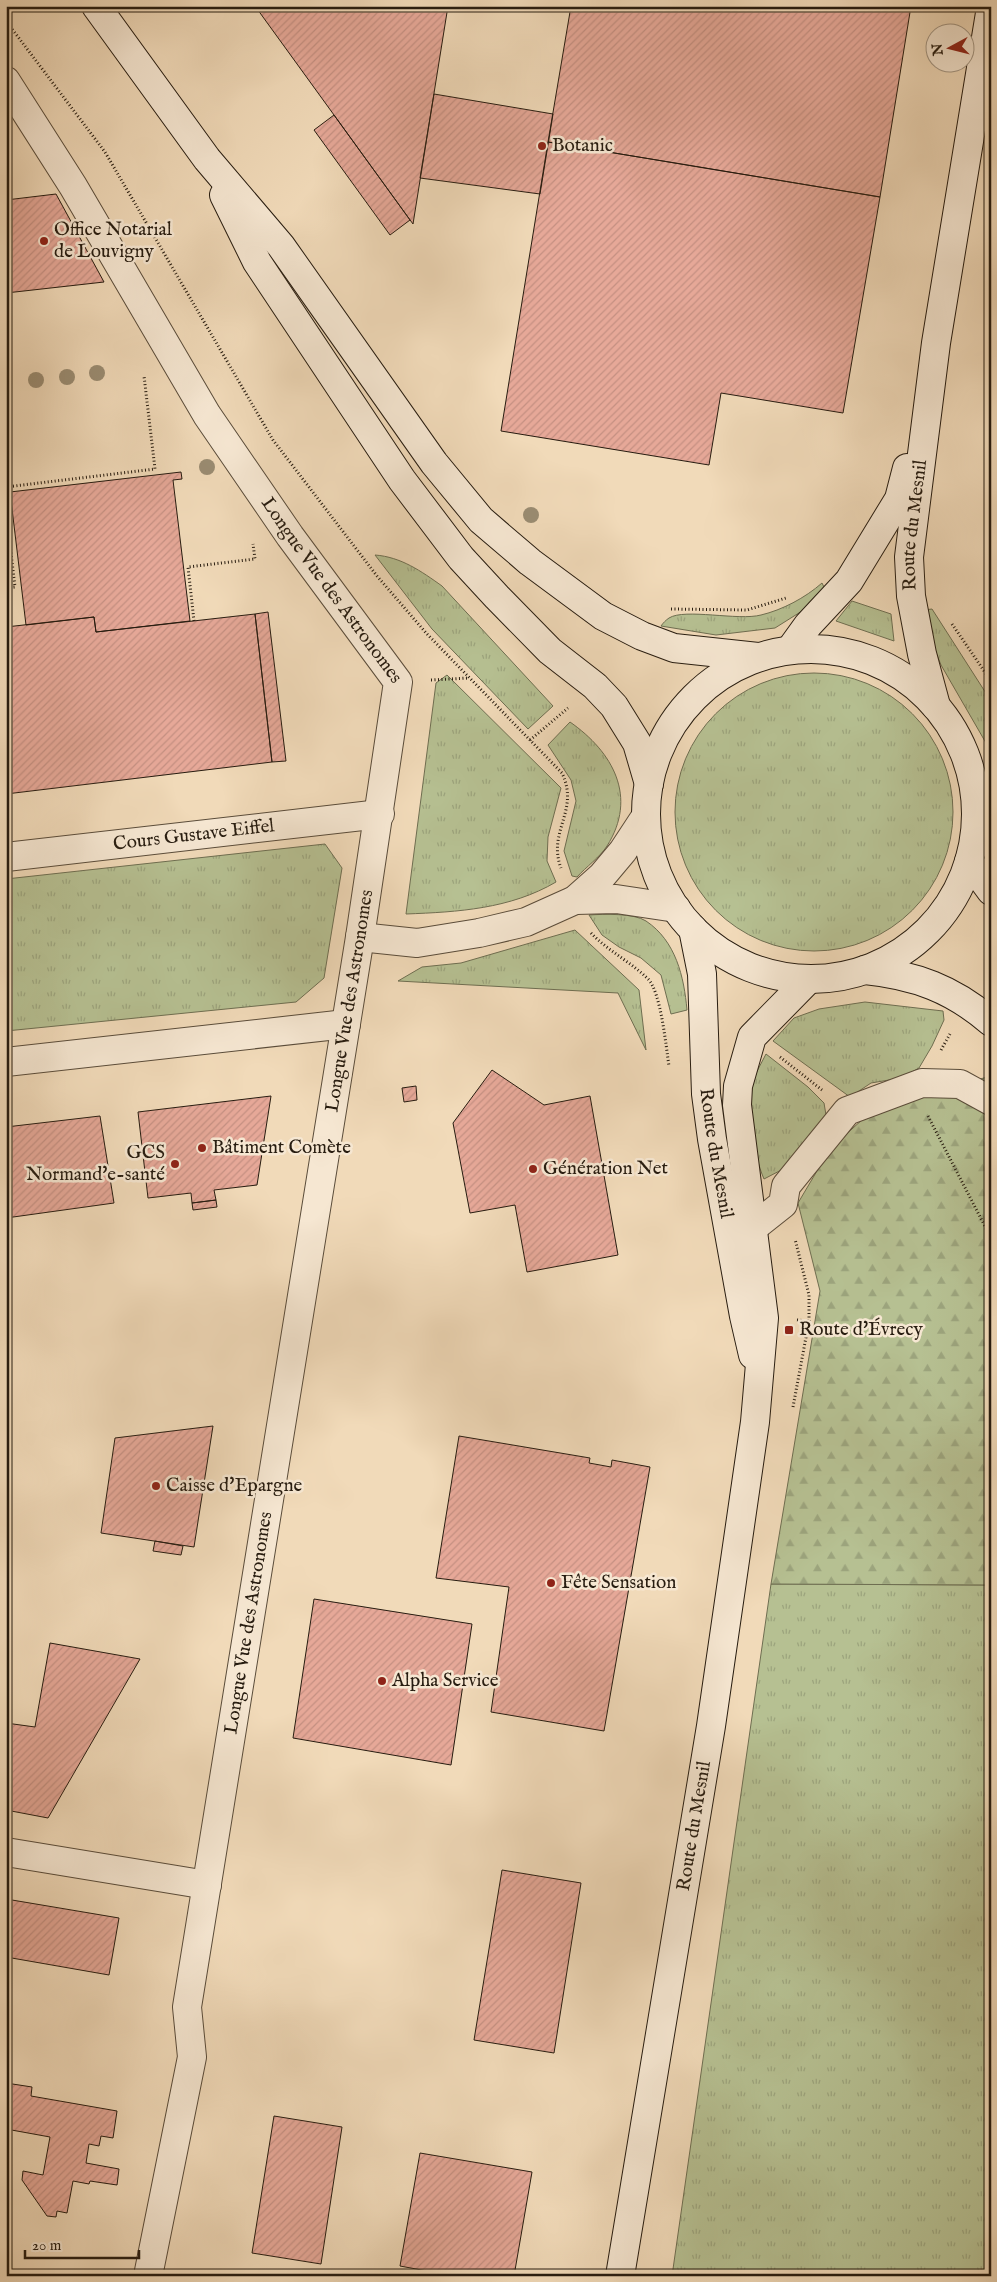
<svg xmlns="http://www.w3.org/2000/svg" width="997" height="2282" viewBox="0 0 997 2282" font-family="'IM FELL English',serif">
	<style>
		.grass { fill: url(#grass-tufts); stroke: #6e6e51 }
		.forest { fill: url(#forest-firs); stroke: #6e6e51 }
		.building { fill: url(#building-hatch); stroke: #271c10 }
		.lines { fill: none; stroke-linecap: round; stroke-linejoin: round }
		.street-casing { stroke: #5a4c3a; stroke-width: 30 }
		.secondary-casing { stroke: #271c10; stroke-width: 30 }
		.path { stroke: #271c10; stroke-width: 3; stroke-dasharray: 1 2.5; stroke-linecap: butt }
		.street { stroke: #f6e7d2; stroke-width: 28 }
		.secondary { stroke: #f6e7d2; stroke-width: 28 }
		.tree { fill: #9a8c72 }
		.poi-dot { fill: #8f2418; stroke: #f6e7d2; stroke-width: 2 }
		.labels { text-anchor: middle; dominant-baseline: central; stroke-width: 5; stroke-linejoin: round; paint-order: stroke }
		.poi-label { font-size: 19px; fill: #271c10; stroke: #f6e7d2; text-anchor: start }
		.street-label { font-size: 19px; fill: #271c10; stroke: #f6e7d2 }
	</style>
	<defs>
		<pattern id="grass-tufts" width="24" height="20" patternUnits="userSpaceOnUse" patternTransform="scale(1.25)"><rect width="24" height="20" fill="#b6c092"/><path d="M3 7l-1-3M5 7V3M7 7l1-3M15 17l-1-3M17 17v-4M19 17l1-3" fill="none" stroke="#9ca47d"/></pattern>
		<pattern id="forest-firs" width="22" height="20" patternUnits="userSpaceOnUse" patternTransform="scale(1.25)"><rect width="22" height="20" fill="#b6c092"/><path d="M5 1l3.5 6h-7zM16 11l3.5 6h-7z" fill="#9ca47d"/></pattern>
		<pattern id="building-hatch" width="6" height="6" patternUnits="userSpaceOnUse" patternTransform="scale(1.25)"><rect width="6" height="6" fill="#e6a898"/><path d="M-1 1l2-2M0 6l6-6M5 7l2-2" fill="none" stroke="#c59082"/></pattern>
	</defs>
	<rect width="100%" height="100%" fill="#f1dab9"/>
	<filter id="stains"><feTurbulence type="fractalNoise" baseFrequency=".004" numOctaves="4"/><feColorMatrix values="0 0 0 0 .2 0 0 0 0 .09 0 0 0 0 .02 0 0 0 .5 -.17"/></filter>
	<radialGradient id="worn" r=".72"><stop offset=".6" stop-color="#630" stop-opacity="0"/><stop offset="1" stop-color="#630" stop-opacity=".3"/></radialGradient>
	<!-- grass -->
	<path class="grass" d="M375 555C401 557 421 571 442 586L553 706 528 729 432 629Z
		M822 583 826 591 802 611 775 628 716 635 661 626C663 623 666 620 669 618 685 608 738 621 761 615 782 610 805 598 822 583Z
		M852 601 891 614 894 641 836 621Z
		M932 609 991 701V741L986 743 941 665 931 640 924 610Z
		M675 812a139 139 0 1 1 278 0a139 139 0 1 1-278 0Z
		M447 675 561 788 548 837 547 861 556 882C510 909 458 912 406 914L436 683Z
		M570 722C613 752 638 797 607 846 600 857 586 867 577 877L572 876 564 851 576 801 571 780 548 745Z
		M325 844 342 868 324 978 296 1002 6 1031V879Z
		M589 915C603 914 634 913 646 921 676 941 684 977 687 1010L671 1014 661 975 641 958 619 947 602 935Z
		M575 930 639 990 646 1050 618 993 398 981 422 967 461 963Z
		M865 1002 943 1011 944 1020 932 1046 919 1068 901 1078 871 1083 850 1097 773 1041 794 1018 819 1009Z
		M766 1054 808 1087 824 1103 826 1115 789 1166 764 1179C753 1154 745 1105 754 1079 757 1070 762 1062 766 1054Z
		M771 1584 991 1585V2276H672Z"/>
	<!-- forest -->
	<path class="forest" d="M991 1076V1585L771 1584 820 1291 798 1203 830 1149 875 1108Z"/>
	<!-- building -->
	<path class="building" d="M255 6H448L413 224Z
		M571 6H911L880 197 548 142Z
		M434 94 553 114 540 194 420 178Z
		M334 115 410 220 390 235 314 130Z
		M548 142 880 197 843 413 721 393 709 465 501 431Z
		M56 194 104 282 6 293V200Z
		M181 472 182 479 173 480 190 621 96 632 94 617 26 625 10 492Z
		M268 612 286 761 272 762 255 614Z
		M255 614 272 762 6 794V627L94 617 96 632Z
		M492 1070 544 1105 590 1096 618 1255 527 1272 515 1205 470 1213 453 1123Z
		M416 1086 417 1100 404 1102 402 1088Z
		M271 1096 257 1185 214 1190 216 1200 192 1203 191 1193 148 1198 138 1112Z
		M100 1116 114 1203 6 1218V1127Z
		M216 1200 217 1207 193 1210 192 1203Z
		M213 1426 194 1547 101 1533 115 1438Z
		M459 1436 590 1458 589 1463 611 1467 612 1460 650 1467 604 1731 491 1712 509 1587 436 1578Z
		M155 1541 183 1546 181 1555 153 1551Z
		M314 1599 472 1624 451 1765 293 1738Z
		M50 1643 140 1659 48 1818 6 1810V1723L35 1727Z
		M502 1870 581 1883 554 2053 474 2040Z
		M6 1899 119 1918 109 1975 6 1957Z
		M6 2083 32 2087 31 2096 117 2111 113 2138 101 2136 99 2146 89 2144 86 2163 119 2169 117 2185 90 2181 89 2184 73 2181 67 2213 57 2211 56 2217 47 2216 22 2180 23 2171 43 2175 50 2137 6 2129Z
		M274 2116 342 2127 321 2264 252 2253Z
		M420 2153 532 2172 514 2276H454L400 2266Z"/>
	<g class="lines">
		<!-- street casing -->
		<g class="street-casing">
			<g id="street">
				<path id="s1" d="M6 81 73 186 207 415 290 536 398 682 360 937 187 2007 192 2057 148 2276"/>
				<path id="s2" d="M6 857 380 814"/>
				<path d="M575 900 616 899 676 908"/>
				<path d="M360 937 417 943 479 933 526 922 575 900 602 876 623 851 646 816"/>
				<path d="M6 1062 346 1024"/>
				<path d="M731 1230 754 1227 783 1204 786 1186 847 1111 922 1083 960 1084 991 1101"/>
				<path d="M6 1852 207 1885"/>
			</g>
		</g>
		<!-- secondary casing -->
		<g class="secondary-casing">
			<g id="secondary">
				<path d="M96 6 207 159 281 246 434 463 481 520 530 562 603 616 642 636 674 648 758 657"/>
				<path d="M224 195 257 262 402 480 461 558 497 597 550 651 595 686 614 706 637 743 649 784"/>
				<circle cx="811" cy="814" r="165"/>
				<path d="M790 650 808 625 849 581 899 499 907 468"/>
				<path id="s3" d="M936 706 922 654 911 596 909 557 936 343 991 7"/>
				<path d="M969 861 991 891"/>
				<path id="s4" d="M693 929 702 974 706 1094 712 1139 744 1316 753 1355"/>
				<path d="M865 970C915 975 953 989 991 1022"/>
				<path id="s5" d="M620 2276 711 1726 755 1422 764 1318 737 1105 738 1086 752 1037 809 979"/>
			</g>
		</g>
		<!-- path -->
		<path class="path" d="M6 21 105 152 273 440 377 576 427 634 562 773C580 811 547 831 561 868
			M6 487 155 469 144 376
			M6 511 15 587 6 588
			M671 609 747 610 786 598
			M194 621 188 567 255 559 253 544
			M952 624 991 681
			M431 680 469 678
			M530 740 568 708
			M591 933C608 951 631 962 648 979 661 992 666 1047 669 1066
			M941 1050 950 1034
			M780 1057 822 1090
			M928 1116 991 1238
			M797 1320 809 1321
			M793 1407 809 1321V1295L795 1239"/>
		<!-- street -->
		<use href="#street" class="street"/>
		<!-- secondary -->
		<use href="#secondary" class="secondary"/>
	</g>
	<!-- trees -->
	<g class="tree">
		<circle cx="97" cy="373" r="8"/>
		<circle cx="67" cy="377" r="8"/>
		<circle cx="36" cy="380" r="8"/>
		<circle cx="207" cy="467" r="8"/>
		<circle cx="531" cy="515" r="8"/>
	</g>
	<!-- markers -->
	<g class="poi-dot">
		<circle cx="542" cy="146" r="5"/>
		<circle cx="44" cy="241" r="5"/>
		<circle cx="202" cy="1148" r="5"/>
		<circle cx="175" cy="1164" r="5"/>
		<circle cx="533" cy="1169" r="5"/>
		<rect x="784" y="1325" width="10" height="10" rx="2.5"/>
		<circle cx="156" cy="1486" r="5"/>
		<circle cx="551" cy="1583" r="5"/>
		<circle cx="382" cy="1681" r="5"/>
	</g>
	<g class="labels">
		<!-- poi labels -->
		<g class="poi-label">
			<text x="552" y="146">Botanic</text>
			<text x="54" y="230">Office Notarial<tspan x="54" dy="22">de Louvigny</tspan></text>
			<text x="212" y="1148">Bâtiment Comète</text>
			<text x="165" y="1153" text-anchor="end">GCS<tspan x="165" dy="22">Normand'e-santé</tspan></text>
			<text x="543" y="1169">Génération Net</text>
			<text x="799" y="1330">Route d'Évrecy</text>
			<text x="166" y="1486">Caisse d'Epargne</text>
			<text x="561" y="1583">Fête Sensation</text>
			<text x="392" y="1681">Alpha Service</text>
		</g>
		<!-- street labels -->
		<g class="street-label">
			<text stroke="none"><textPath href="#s3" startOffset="184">Route du Mesnil</textPath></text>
			<text stroke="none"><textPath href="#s1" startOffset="605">Longue Vue des Astronomes</textPath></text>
			<text stroke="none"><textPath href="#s2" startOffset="189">Cours Gustave Eiffel</textPath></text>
			<text transform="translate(350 1001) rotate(-81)">Longue Vue des Astronomes</text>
			<text stroke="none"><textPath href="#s4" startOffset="226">Route du Mesnil</textPath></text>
			<text transform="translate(249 1623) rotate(-81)">Longue Vue des Astronomes</text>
			<text stroke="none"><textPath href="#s5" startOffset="456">Route du Mesnil</textPath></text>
		</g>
	</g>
	<!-- margin -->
	<rect width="997" height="2282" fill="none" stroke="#f1dab9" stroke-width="25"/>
	<rect x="8" y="8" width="982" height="2267" fill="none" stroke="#271c10" stroke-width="2.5"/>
	<rect x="12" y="12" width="972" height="2257" fill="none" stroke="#271c10"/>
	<!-- north arrow -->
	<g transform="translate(950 48) rotate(263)"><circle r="24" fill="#f6e7d2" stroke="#a39684"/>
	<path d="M0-4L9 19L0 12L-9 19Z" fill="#8f2418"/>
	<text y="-8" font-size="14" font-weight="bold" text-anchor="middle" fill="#271c10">N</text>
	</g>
	<!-- scale -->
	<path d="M25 2250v8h114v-8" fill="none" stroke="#271c10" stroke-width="2.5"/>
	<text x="32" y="2250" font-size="15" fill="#271c10" stroke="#f6e7d2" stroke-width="4" paint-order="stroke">20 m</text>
	<rect width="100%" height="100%" filter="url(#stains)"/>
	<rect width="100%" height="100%" fill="url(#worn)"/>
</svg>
